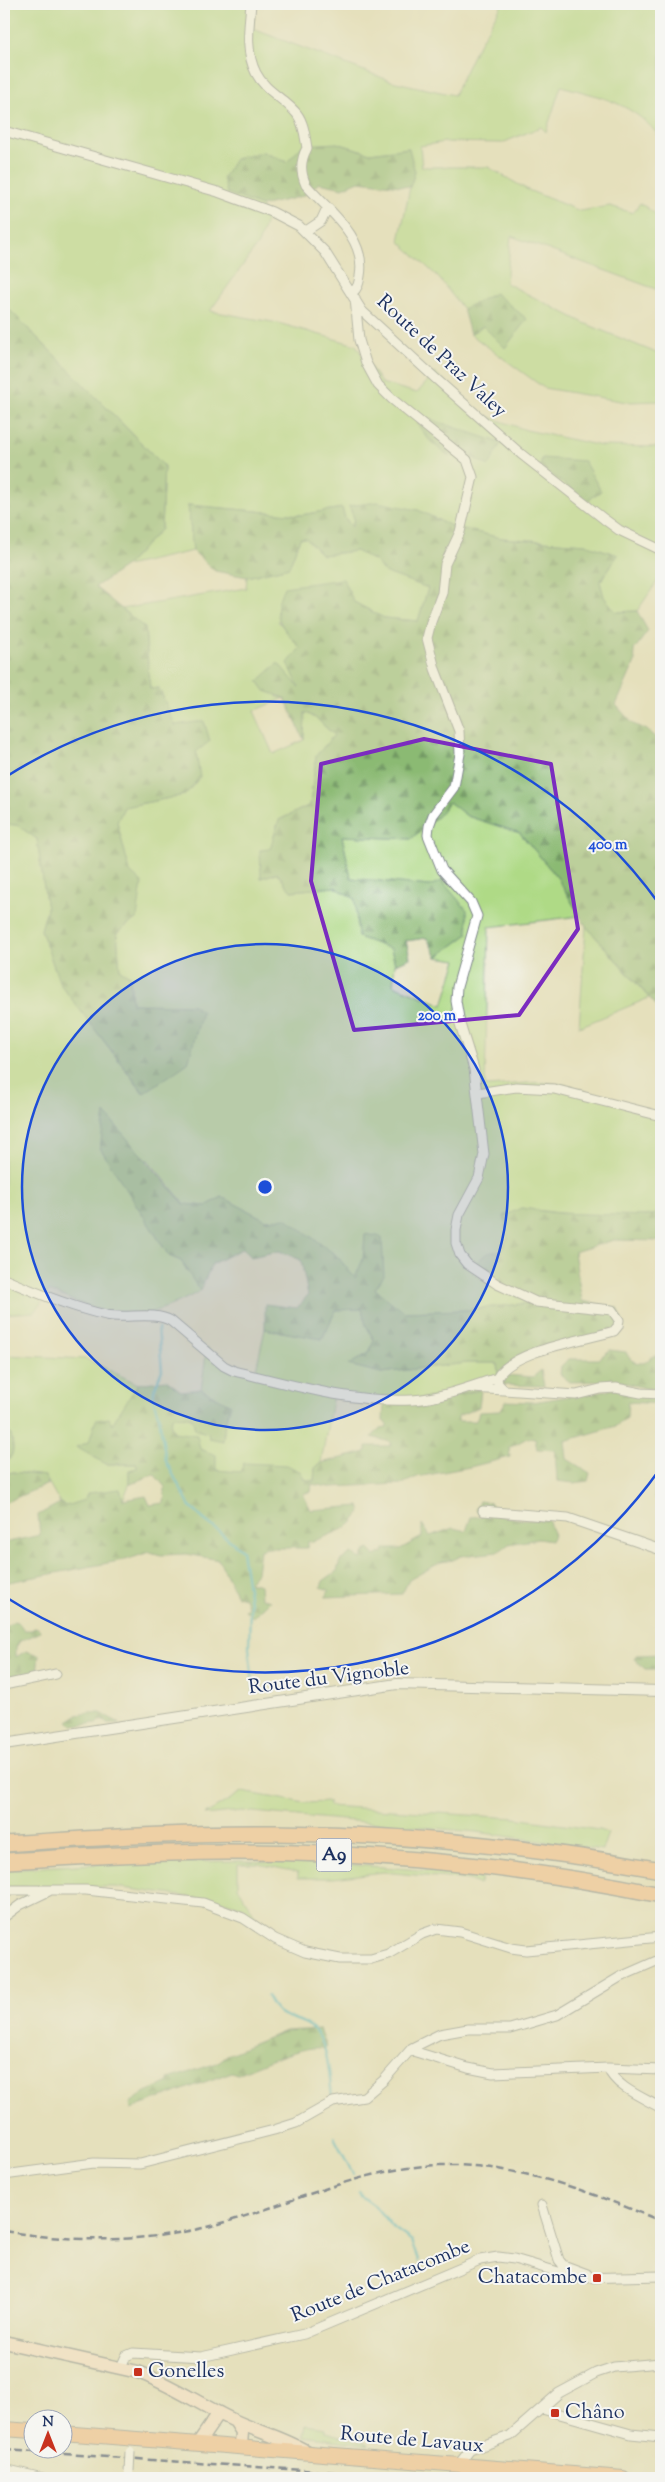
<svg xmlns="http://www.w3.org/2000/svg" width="665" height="2482" viewBox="0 0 665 2482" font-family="'Sorts Mill Goudy',serif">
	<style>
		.green { fill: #afda86; stroke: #658472 }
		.forest { fill: url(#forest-firs); stroke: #537468 }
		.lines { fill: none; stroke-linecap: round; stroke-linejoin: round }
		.stream { stroke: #48b3c5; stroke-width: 2.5 }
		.minor-casing { stroke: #80888d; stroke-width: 11 }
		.tertiary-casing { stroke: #80888d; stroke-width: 12 }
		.secondary-casing { stroke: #80888d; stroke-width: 15 }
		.primary-casing { stroke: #80888d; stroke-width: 16 }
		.motorway-casing { stroke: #80888d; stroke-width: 18 }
		.minor { stroke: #fff; stroke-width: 9 }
		.tertiary { stroke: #fff; stroke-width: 10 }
		.secondary { stroke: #fde4d0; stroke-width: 12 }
		.primary { stroke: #f9bc8a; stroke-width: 14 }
		.motorway { stroke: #f9bc8a; stroke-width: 15 }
		.rail { stroke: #1b2f5e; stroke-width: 2.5; stroke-dasharray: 8 4; stroke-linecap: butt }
		.minor-bridge-casing { stroke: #80888d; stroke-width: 11; stroke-linecap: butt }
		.minor-bridge { stroke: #fff; stroke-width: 9 }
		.marked { fill: none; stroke: #7b2cbf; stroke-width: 4; stroke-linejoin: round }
		.ring { fill: none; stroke: #1d4ed8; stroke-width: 2.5 }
		.poi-dot { fill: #c8321e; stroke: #f6f6f2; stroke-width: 2 }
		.labels { text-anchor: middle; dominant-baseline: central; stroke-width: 4; stroke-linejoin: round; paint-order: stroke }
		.shield { fill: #f6f6f2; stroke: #5d6b8a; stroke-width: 1 }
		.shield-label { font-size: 19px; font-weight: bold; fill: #1b2f5e }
		.street-label { font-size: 20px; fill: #1b2f5e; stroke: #f6f6f2 }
		.poi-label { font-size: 20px; fill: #1b2f5e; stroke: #f6f6f2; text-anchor: start }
		.centre { fill: #1d4ed8; stroke: #f6f6f2; stroke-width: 2.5 }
		.ring-label { font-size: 15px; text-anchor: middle; font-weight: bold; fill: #1d4ed8; stroke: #f6f6f2; stroke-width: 4; stroke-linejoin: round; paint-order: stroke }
	</style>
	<defs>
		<pattern id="forest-firs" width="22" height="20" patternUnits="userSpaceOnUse" patternTransform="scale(1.25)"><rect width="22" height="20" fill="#8bba73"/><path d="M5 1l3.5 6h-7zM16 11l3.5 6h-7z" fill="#719862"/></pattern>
	</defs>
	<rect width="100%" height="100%" fill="#f6f6f2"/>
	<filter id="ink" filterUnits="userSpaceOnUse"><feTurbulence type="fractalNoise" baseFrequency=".02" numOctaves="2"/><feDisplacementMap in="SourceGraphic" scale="10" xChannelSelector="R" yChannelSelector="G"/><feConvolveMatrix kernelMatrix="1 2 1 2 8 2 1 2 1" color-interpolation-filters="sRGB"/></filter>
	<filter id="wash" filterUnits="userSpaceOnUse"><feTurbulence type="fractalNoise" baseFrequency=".0096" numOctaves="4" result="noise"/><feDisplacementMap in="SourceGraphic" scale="20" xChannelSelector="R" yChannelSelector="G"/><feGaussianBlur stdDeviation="1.12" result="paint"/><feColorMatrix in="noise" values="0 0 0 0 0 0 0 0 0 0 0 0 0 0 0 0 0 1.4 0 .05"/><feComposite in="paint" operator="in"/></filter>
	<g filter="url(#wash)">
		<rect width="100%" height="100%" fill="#e5e0bc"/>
		<!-- green -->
		<path class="green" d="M4 4H255L253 29 391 81 454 95 475 51 502 4H661V139C635 103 601 97 561 86L546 132 541 127 502 143 445 142 420 146 422 167H488L528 190 580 211 610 206 633 213 640 203 661 218V291L511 236 506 283 584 323 661 355V401L626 402 544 388 470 334 483 326 495 294 463 309 438 277 399 241 410 187 415 172 408 148 370 153 337 143 287 162 263 152 261 206 267 219 258 244 210 311 278 323 356 345 381 383 417 393 435 373 481 414 526 430 602 446 661 447V576L637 611 616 612 604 597 600 582 618 555 585 544 501 538 451 526 418 510 349 506 354 518 352 527 345 518 342 508 301 515 188 505 193 551 126 566 161 529 164 466 4 304Z
			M300 538H306L322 555 356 551 375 561 384 572 428 588 418 621 384 618 354 602 278 621 300 648 299 689 278 664 277 697 285 698 254 711 273 754 304 740 305 712 317 719 334 735 316 756 310 805 279 820 261 878 277 873 291 891 335 887 355 899 358 937 391 949 395 964 393 985 443 1005 457 960 437 957 468 934 429 886 351 878 342 836 411 839 448 801 467 816 520 833 557 877 580 916 489 927 485 1086C516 1085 547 1078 577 1088 606 1097 632 1113 661 1118V1213C624 1222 559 1213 521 1208L501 1251 487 1253 531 1303 465 1310 403 1312 375 1289 365 1234 364 1259 355 1279 337 1256 286 1219 266 1220 222 1197 206 1206 185 1204 147 1159 157 1237 169 1256 181 1261 200 1291C178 1303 148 1318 123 1315 98 1312 72 1300 49 1291L35 1312 4 1314V824L17 825 37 839 47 909 41 930 60 983 143 1093 193 1005 132 1004 130 976 120 970 117 933 137 918 130 873 117 822 124 807 185 795 199 777 196 752 175 725 159 688 150 689 145 628 121 609 246 588 247 577 289 567Z
			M586 926 649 998 579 1027Z
			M362 1309 366 1325 374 1340 369 1353 349 1365 381 1373 467 1363H497L499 1385 413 1402 333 1395 321 1463 315 1468 314 1481 216 1470 200 1449 174 1432 170 1423 173 1416C193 1412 205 1431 223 1441L225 1421 231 1405 201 1389 207 1348 221 1361 255 1374 265 1329 322 1339 336 1310Z
			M4 1355 86 1359 138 1384 112 1425 106 1464H137V1468L129 1470V1485L123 1500 120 1489 66 1506 60 1503 45 1476 13 1472 4 1474V1464C16 1455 13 1447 11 1434L4 1432Z
			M661 1429V1500L654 1498Z
			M242 1792 305 1803 328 1802 329 1806 514 1818 599 1830 608 1833 602 1850 477 1832 242 1811 204 1815Z
			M236 1861 332 1863 483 1875 479 1885 469 1880 383 1872 333 1878H298V1872L258 1864H238V1887L260 1924 243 1907 226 1902 115 1887H4V1869L114 1863Z
			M306 2425 326 2428V2432L368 2443 369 2445 304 2436Z"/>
		<!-- forest -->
		<path class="forest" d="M337 143 370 153 409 148 415 172 410 187 359 181 343 188 319 183 303 196 261 206 227 193 223 178 235 159 263 152 287 162 303 145Z
			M495 293 527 319 505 348 483 326 470 334 463 309Z
			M4 304 164 466 161 529 126 566 95 587 145 628 150 689 159 688 175 725 204 721 210 741 196 752 200 777 185 795 124 807 117 822 130 872 142 883 137 918 117 933 120 970 130 976 132 1004 193 1005 202 1012 188 1063 144 1093 60 984 41 930 47 909 37 839 17 825 4 824Z
			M427 418 501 443 489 466 465 454 448 456 430 441 417 424Z
			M542 458 584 461 601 491 587 501 540 466Z
			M377 502 418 510 451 526 501 538 585 544 618 555 600 582 604 597 616 612 637 611 648 631 634 650 635 662 616 705 633 724 647 730 661 743V1011L586 926 557 877 520 833 467 816 449 802 439 815 411 839 342 836 351 878 429 886 442 881 467 910 468 934 437 957 427 938 406 941 410 958 395 964 391 949 358 937 355 899 335 887 291 891 277 873 261 878 260 850 270 849 279 820 310 805 316 756 334 735 317 719 305 712 304 740 285 698 265 691 258 681 278 663 299 687 288 663 300 648C280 624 270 617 284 587L343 579 354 602 384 618 418 621 428 588 384 572 375 561 356 551 322 555 306 538H300L289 567 247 577 215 571 193 551 188 505 301 515 342 508 345 518 352 527 354 518 349 506Z
			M105 1113 184 1204 206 1206 222 1197 266 1220 286 1218 337 1256 355 1278 363 1259 365 1234 382 1237 384 1276 375 1289 404 1312 465 1310 530 1303 489 1282 477 1262 487 1253 501 1251 508 1238 504 1216 521 1208 557 1213 646 1216 661 1213V1241L614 1240 574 1252 582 1301 618 1308 622 1320V1329C596 1338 515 1353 505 1375L533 1377 541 1370 544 1386 499 1385 497 1363H467L381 1373 348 1365 369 1353 374 1340 366 1325 362 1309 336 1310 322 1339 265 1329V1304L297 1308 308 1295 301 1260 279 1251 251 1257 243 1248 212 1264 200 1291 181 1261 169 1256 100 1148Z
			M610 1350 626 1352C630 1361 634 1363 644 1363L653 1356H659L661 1361V1389L644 1388 619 1381 570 1382 560 1374 561 1366 569 1359H598Z
			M166 1380 181 1391 201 1389 231 1405 225 1421 223 1441 209 1438 208 1433 195 1430 192 1417 173 1416 170 1423 174 1432 197 1435 200 1449 216 1455V1470L240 1472 244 1463 287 1465 301 1472 304 1479 314 1481 315 1468 321 1463 366 1452V1446H391L390 1442 372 1437 380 1428 387 1427V1423L383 1421 384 1402 447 1396 481 1390 479 1407 458 1416V1421H476L479 1412 500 1411 506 1401 533 1402 614 1389 661 1396V1404L628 1402 627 1418 616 1426 565 1441 567 1459 590 1473 588 1481 574 1483 557 1481 555 1450 537 1449 535 1439 527 1438 509 1448 510 1457 470 1467 417 1477 402 1484 329 1487 312 1484 311 1491 303 1494 311 1510 359 1506 361 1512C358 1516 354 1522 350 1525 345 1529 314 1542 308 1542L307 1548H268L260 1550 257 1573 249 1582 260 1585 261 1598 270 1601 253 1617 245 1610 248 1607 245 1598 237 1596 219 1560 187 1554 161 1555 149 1552 129 1559 4 1583V1543L40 1535 38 1515 60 1503 66 1506 84 1500 88 1493 120 1489 123 1500 146 1496 150 1505 164 1503 165 1487 154 1474 129 1485V1470L137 1468V1464H106L76 1447 89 1442 96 1420 109 1418 112 1424 138 1384Z
			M4 1432 11 1434C13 1447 16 1455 4 1464Z
			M13 1472 45 1476 48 1484 4 1503V1474Z
			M479 1501 491 1503 496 1515 525 1520H548L554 1535 551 1541 538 1539 509 1544 498 1552 461 1556 453 1560 441 1562 409 1580 402 1594 325 1597 329 1590 321 1587 323 1581 337 1571 340 1561 351 1553 361 1559 364 1552 369 1549 375 1556 383 1552 384 1549H400L422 1537V1524L430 1536 453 1528 466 1531 471 1517 484 1516 475 1510Z
			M14 1621 19 1623 24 1630H31L36 1627 40 1630 39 1633 20 1641 16 1647V1657L26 1651 39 1655 37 1673 16 1679 4 1673V1628Z
			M661 1654V1669H645L634 1659 636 1655Z
			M90 1713H101L119 1723H109L100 1720 96 1723 73 1726 68 1721 77 1715Z
			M320 2029 327 2046 324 2049C309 2042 254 2067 238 2074L232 2072 131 2109 130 2103 146 2092 169 2082V2079L217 2063 227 2055 285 2031Z"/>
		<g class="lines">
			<!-- stream -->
			<path class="stream" d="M158 1328 162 1370 154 1390 153 1399 159 1417 166 1461 189 1505 202 1518 242 1550 250 1603 249 1648 254 1692
				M267 1996C280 2021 284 2013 306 2024 329 2035 329 2075 332 2097
				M334 2137 353 2174
				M359 2192 361 2196 375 2206 391 2226 412 2241 419 2260"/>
		</g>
	</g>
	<g filter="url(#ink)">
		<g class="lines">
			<!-- minor casing -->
			<g class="minor-casing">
				<path id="minor" d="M251 4C249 26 245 52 256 73 265 91 285 99 297 114 304 123 305 137 307 148 300 161 300 172 306 185 329 211 367 238 360 276 359 283 358 288 352 293
					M4 131 218 192 272 212 299 226 325 252 362 311 435 378 521 454 604 519 619 530 661 550
					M306 231 321 221 327 208
					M355 298 359 340 366 363 378 385 392 399 467 460 473 477 460 532 445 564 442 593 431 622 427 638 435 669 459 731 460 754 454 787 433 815 429 826 428 835 442 870 471 902 477 916 457 987 456 1001 460 1024 474 1069 484 1154 479 1178 459 1215 456 1230V1243L460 1255 467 1264 497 1284 536 1302 612 1310 619 1320 618 1326 614 1331C585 1340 511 1350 497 1378L498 1384 504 1390 576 1395 600 1389 616 1388 641 1393 661 1394
					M478 1093 516 1087 554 1089 661 1116
					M4 1279C34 1292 75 1308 106 1315 127 1319 154 1311 171 1321L224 1366 234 1371C292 1385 352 1403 412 1400 442 1398 469 1387 497 1378
					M472 1388 504 1390
					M483 1511 568 1518 661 1550
					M4 1685 56 1674
					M4 1890H86L203 1903 243 1918 275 1939 305 1952 340 1959H371L388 1954 422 1934 436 1929 460 1932 511 1948 526 1950 661 1937
					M4 1917 20 1905 49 1891
					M412 2048 416 2052 468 2068 493 2073 608 2068 661 2070
					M608 2068C615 2087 644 2098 661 2108
					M4 2175 94 2163 140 2164 274 2130 296 2123 333 2102 364 2097 384 2080 412 2048 440 2034 468 2029H510L557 2015 620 1977 661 1959
					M542 2205 559 2260 563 2265 587 2274
					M121 2367 126 2356 133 2353 201 2357 304 2334 480 2260 498 2257 514 2259 579 2278 661 2276
					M542 2409 631 2434 661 2437
					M459 2464 470 2450 510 2436 559 2393 596 2373 614 2367 661 2363
					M4 2469 43 2478"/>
			</g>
			<!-- tertiary casing -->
			<g class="tertiary-casing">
				<path id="tertiary" d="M4 1744 397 1684 661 1691"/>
			</g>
			<!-- secondary casing -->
			<g class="secondary-casing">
				<path id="secondary" d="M4 2342 138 2372C172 2385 202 2406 235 2421 259 2432 284 2438 307 2452
					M235 2421 242 2432 241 2446
					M199 2442 219 2413"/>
			</g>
			<!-- primary casing -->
			<g class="primary-casing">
				<path id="primary" d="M4 2429 32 2431
					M62 2433 623 2478"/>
			</g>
			<!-- motorway casing -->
			<g class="motorway-casing">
				<path id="motorway" d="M4 1844C94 1838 184 1832 275 1833 404 1834 534 1847 661 1870
					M4 1861C78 1857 152 1852 226 1852 372 1852 519 1866 661 1895"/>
			</g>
			<!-- minor -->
			<use href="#minor" class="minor"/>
			<!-- tertiary -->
			<use href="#tertiary" class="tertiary"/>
			<!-- secondary -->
			<use href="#secondary" class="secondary"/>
			<!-- primary -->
			<use href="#primary" class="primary"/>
			<!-- motorway -->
			<use href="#motorway" class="motorway"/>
			<!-- rail -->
			<path class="rail" d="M4 2231C81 2244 160 2243 236 2219 304 2198 367 2168 439 2165 519 2163 589 2192 661 2221
				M4 2450 421 2478"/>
			<!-- minor-bridge casing -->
			<g class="minor-bridge-casing">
				<path id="minor-bridge" d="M129 2471 130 2452"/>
			</g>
			<!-- minor-bridge -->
			<use href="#minor-bridge" class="minor-bridge"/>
		</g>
	</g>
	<!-- marked area -->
	<path d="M0 0H665V2482H0ZM424 739 551 764 578 929 519 1015 354 1030 311 881 321 764Z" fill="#e5e0bc" fill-opacity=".55" fill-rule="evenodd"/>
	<path class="marked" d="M424 739 551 764 578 929 519 1015 354 1030 311 881 321 764Z"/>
	<!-- distance rings -->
	<circle cx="265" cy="1187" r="243" fill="#1d4ed8" fill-opacity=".12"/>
	<g class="ring">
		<circle cx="265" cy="1187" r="243"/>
		<path d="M660 1469A485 485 0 0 1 4 1596M4 778A485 485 0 0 1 660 905"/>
	</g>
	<!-- markers -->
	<g class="poi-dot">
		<rect x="592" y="2273" width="10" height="10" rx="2.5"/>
		<rect x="133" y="2367" width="10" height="10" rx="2.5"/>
		<rect x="550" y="2408" width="10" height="10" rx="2.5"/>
	</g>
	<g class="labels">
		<!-- shield labels -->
		<rect class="shield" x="316.5" y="1838.5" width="35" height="33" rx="4"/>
		<g class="shield-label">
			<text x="334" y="1855">A9</text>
		</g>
		<!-- street labels -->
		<g class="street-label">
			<text transform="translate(441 357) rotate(43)">Route de Praz Valey</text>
			<text transform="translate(329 1679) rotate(-7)">Route du Vignoble</text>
			<text transform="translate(381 2282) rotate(-22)">Route de Chatacombe</text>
			<text transform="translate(412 2441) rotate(5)">Route de Lavaux</text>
		</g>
		<!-- poi labels -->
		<g class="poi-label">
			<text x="587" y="2278" text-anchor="end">Chatacombe</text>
			<text x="148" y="2372">Gonelles</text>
			<text x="565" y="2413">Châno</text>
		</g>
	</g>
	<circle cx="265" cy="1187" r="8" class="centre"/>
	<g class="ring-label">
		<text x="608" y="849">400 m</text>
		<text x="437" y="1020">200 m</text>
	</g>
	<!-- margin -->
	<rect width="665" height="2482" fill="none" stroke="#f6f6f2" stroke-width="20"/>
	<!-- north arrow -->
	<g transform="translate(48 2434)"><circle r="24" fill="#f6f6f2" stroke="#9ea6b7"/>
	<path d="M0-4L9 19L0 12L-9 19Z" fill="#c8321e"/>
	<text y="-8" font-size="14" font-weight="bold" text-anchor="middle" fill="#1b2f5e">N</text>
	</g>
</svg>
